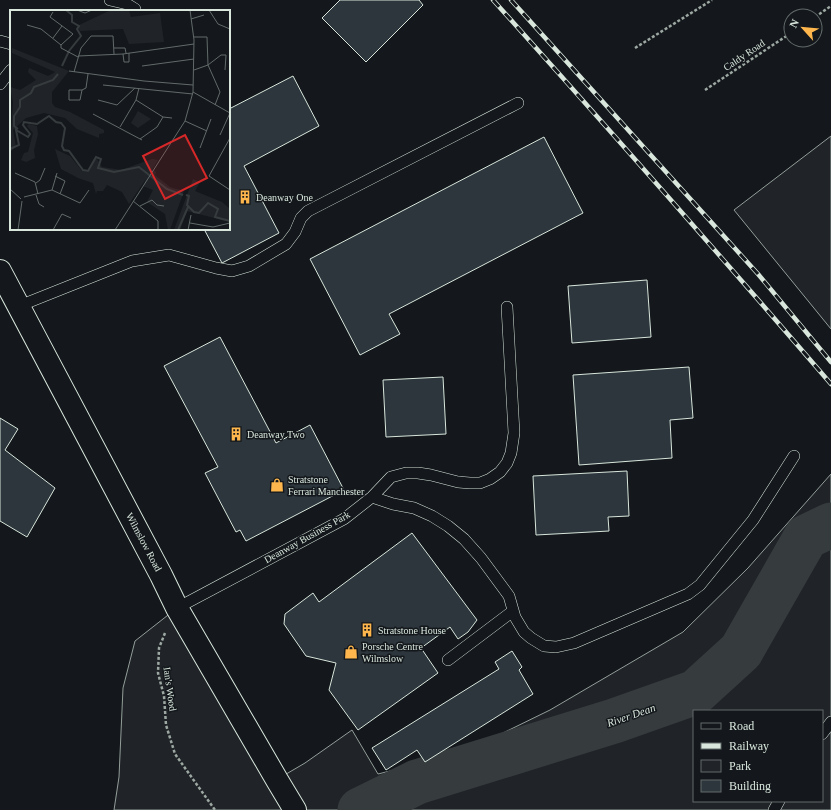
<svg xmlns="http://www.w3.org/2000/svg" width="831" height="810" viewBox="0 0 831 810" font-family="Georgia,serif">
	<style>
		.green { fill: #202428; stroke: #939e99; fill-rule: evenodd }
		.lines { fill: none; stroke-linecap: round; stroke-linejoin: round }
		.river { stroke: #363b3e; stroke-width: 45 }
		.building { fill: #2c363c; stroke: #d8e6dc }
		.service-casing { stroke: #d8e6dc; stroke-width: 12 }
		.tertiary-casing { stroke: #d8e6dc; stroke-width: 24 }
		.path { stroke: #9da8a2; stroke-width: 2.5; stroke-dasharray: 3 2; stroke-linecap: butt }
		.service { stroke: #14181c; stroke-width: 11 }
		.tertiary { stroke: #14181c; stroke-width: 22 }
		.rail-casing { stroke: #d8e6dc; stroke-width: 4.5 }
		.rail { stroke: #14181c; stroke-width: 3; stroke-dasharray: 9; stroke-linecap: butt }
		.labels { text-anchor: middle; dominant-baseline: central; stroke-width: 3; stroke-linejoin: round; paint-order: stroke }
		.street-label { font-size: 10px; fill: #d8e6dc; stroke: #14181c }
		.poi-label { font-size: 10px; fill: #d8e6dc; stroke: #14181c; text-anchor: start }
		.water-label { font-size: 11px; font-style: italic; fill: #d8e6dc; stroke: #14181c }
		.inset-river { fill: none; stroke: #363b3e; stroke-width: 2 }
		.inset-road { fill: none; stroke: #626a69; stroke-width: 1 }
		.view { fill: #d62828; fill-opacity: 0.15; stroke: #d62828; stroke-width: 2 }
		.inset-edge { fill: none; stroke: #d8e6dc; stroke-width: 2 }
	</style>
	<rect width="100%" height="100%" fill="#14181c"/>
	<!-- green -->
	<path class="green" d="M831 136V329L734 210Z
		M831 474V810H114L119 777 123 688 135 641 177 608 276 780 305 763 352 730 378 774 462 753 550 710 683 632 748 568ZM694 711H822V801H694Z"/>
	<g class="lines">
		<!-- river -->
		<path class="river" d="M360 810 417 782 614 721 696 692 741 651 806 537 831 525"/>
	</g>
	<!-- building -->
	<path class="building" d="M340 0H419L423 5 366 62 322 18Z
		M293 76 319 126 244 166 279 233 222 263 204 229H229V109Z
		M544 137 583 213 389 314 400 334 360 355 310 259Z
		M647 280 651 337 572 343 568 286Z
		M220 337 276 443 310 425 344 490 246 541 240 530 236 532 205 473 218 467 164 366Z
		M689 367 693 418 670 420 672 458 579 465 573 375Z
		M443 377 446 434 386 437 383 380Z
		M0 418 18 429 5 450 55 488 27 537 0 521Z
		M627 471 629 516 608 517 609 531 536 535 533 476Z
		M412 533 477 620 468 632 458 639 450 627 421 648 438 673 358 730 329 690 336 663 306 656 284 624 285 614 313 593 319 602Z
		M512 651 522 667 519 670 533 694 425 762 417 750 386 770 372 748 499 669 495 662Z"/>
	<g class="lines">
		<!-- service casing -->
		<g class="service-casing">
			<path id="service" d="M110 0 127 4 135 9 134 11
				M0 41 11 44
				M0 84 11 70
				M19 306 132 261 169 255 216 268 232 271 249 266 286 244 295 232 301 218 308 211 518 103
				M372 497 393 504 414 508 432 516 448 526 464 539 481 558 509 596 515 617 524 632 531 638 544 646 556 647 574 643 688 594 700 585 753 520 794 456
				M177 608 344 519 372 497 391 477 406 473H418L431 475 458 482 470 483H480L490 479 500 472 507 463 511 453 514 433 507 307
				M448 660 513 611
				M822 734 831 722
				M774 810 779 801"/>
		</g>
		<!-- tertiary casing -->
		<g class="tertiary-casing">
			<path id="tertiary" d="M0 271 161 575 177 608 277 780 295 810"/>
		</g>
		<!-- path -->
		<path class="path" d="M815 17 831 6
			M635 48 712 0
			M705 90 791 33
			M165 633 159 648 158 673 164 696 166 725 175 754 215 810"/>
		<!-- service -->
		<use href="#service" class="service"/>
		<!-- tertiary -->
		<use href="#tertiary" class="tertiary"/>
		<!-- rail casing -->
		<g class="rail-casing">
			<path id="rail" d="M493 0C607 127 720 255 831 384
				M511 0 758 274 831 362"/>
		</g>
		<!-- rail -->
		<use href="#rail" class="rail"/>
	</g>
	<!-- icons -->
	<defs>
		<g id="building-bare" transform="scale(1.08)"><path d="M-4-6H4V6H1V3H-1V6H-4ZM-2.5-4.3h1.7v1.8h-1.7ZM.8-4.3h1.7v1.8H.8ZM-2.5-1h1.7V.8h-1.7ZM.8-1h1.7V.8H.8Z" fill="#ffb74d" stroke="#14181c" stroke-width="2.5" paint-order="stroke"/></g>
		<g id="shop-bare" transform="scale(1.08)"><path d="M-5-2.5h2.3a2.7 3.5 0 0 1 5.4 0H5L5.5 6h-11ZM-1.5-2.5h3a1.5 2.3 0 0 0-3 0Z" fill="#ffb74d" stroke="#14181c" stroke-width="2.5" paint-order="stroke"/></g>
	</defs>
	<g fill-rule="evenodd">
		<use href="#building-bare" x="245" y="197"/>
		<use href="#building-bare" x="236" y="434"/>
		<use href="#shop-bare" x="277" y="485"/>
		<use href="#building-bare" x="367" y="630"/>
		<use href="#shop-bare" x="351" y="652"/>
	</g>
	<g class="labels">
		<!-- street labels -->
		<g class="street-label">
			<text transform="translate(744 55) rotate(-34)">Caldy Road</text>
			<text transform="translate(307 537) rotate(-29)">Deanway Business Park</text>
			<text transform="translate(144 542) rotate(62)">Wilmslow Road</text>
			<text transform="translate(170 689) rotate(82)">Ian's Wood</text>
		</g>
		<!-- poi labels -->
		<g class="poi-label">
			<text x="256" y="197">Deanway One</text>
			<text x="247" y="434">Deanway Two</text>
			<text x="288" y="479">Stratstone<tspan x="288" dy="12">Ferrari Manchester</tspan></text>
			<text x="378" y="630">Stratstone House</text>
			<text x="362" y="646">Porsche Centre<tspan x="362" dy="12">Wilmslow</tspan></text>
		</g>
		<!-- water labels -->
		<g class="water-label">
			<text transform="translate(631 715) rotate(-19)">River Dean</text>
		</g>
	</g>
	<!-- overview -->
	<g transform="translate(10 10)">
		<rect width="220" height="220" fill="#14181c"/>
		<path d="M101 0H119L121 7 150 3 154 32 119 34 113 19 70 21 67 16ZM2 38 59 61 42 82V93L45 97 60 102 94 120V123L89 124V128L67 119 55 108 34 103 16 108 3 120 6 137 0 142 3 92 0 77 10 80 26 70 18 62 19 58 38 66 45 62 2 43ZM128 101 141 109 128 118 121 113ZM19 114 27 116 28 124 24 140 25 148 16 152 11 150 14 143 18 142 23 123 17 116ZM45 139 60 146 72 161 78 162 84 149H87L92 157 111 160 142 149 148 150 142 160 146 162 145 165 160 177 174 181 160 220H158L155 204 137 192 143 180 133 176 136 169 119 194 112 182 97 175 93 181H87L86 184 83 173 68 168 51 159ZM183 169 190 172 185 181 212 192 220 199V212L177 201 170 220H164Z" fill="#202428"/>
		<path class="inset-river" d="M52 56 59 41 71 26 67 19 69 16 62 12V5L56 0M8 119 4 116V106L10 97V90L21 83 24 77 43 70 48 64M0 139 9 135 6 120 18 127 20 124 13 115 14 112 27 114 39 106 46 112 51 113 55 118 52 136 54 140 59 141 73 160 78 161 86 147 91 149 88 158 104 162 129 157 157 179 173 185M176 185 179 186 177 195 184 202 189 203 198 193 208 199 205 207 220 211M168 220 178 197"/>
		<path class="inset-road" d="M67 0 75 3 82 0M180 0 184 30 183 82 220 103M199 0 208 14 220 19M43 2 40 7 63 24 51 35V38L68 47M181 9 194 5M17 15 31 19 51 35M184 27H197L198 55 210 82 205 95M43 28 52 16M104 38H115L116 43M113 44 114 52H119V43M68 46 113 44 184 34M132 56 184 49M184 60 198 55 211 45H216L215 60M59 61 134 71 183 75M64 62 71 38 81 26H103L104 44M93 75 183 84M72 80H59V90H70L72 80 76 78 78 64M88 90 107 95 125 78M126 90 153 107 162 108M83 104 132 130M175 111 197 121M110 117 126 90 129 78M210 125 220 103M220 128 199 166 220 180M130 129 147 117 153 107M190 138 201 109M5 163 25 172 28 184M45 166 55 171 50 184M26 173 30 170 35 158M0 179 11 189M42 180 47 163M26 185 29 194 34 197M14 187 42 180 70 193 79 180M123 191 148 211V220M130 196 142 190 147 195 154 196M180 213 203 217 220 213M8 220 12 191M43 220 52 204 61 208M105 220 175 111 183 82M178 220 181 205"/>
		<path class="view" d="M175 125 197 168 155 189 133 146Z"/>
		<rect width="220" height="220" class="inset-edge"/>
	</g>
	<!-- legend -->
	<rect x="693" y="710" width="130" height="92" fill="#14181c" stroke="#626a69"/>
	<rect x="701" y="723" width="20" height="6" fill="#14181c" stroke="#626a69"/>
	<text x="729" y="730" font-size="12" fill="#d8e6dc">Road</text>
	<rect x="701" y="743" width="20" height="6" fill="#d8e6dc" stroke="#626a69"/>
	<text x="729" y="750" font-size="12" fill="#d8e6dc">Railway</text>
	<rect x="701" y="760" width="20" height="12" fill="#202428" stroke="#626a69"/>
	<text x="729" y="770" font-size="12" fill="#d8e6dc">Park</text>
	<rect x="701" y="780" width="20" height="12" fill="#2c363c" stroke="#626a69"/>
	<text x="729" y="790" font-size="12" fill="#d8e6dc">Building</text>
	<!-- north arrow -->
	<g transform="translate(803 28) rotate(297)"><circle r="19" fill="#14181c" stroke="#626a69"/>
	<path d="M0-3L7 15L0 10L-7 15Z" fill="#ffb74d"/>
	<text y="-6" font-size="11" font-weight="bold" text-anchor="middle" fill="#d8e6dc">N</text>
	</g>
</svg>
